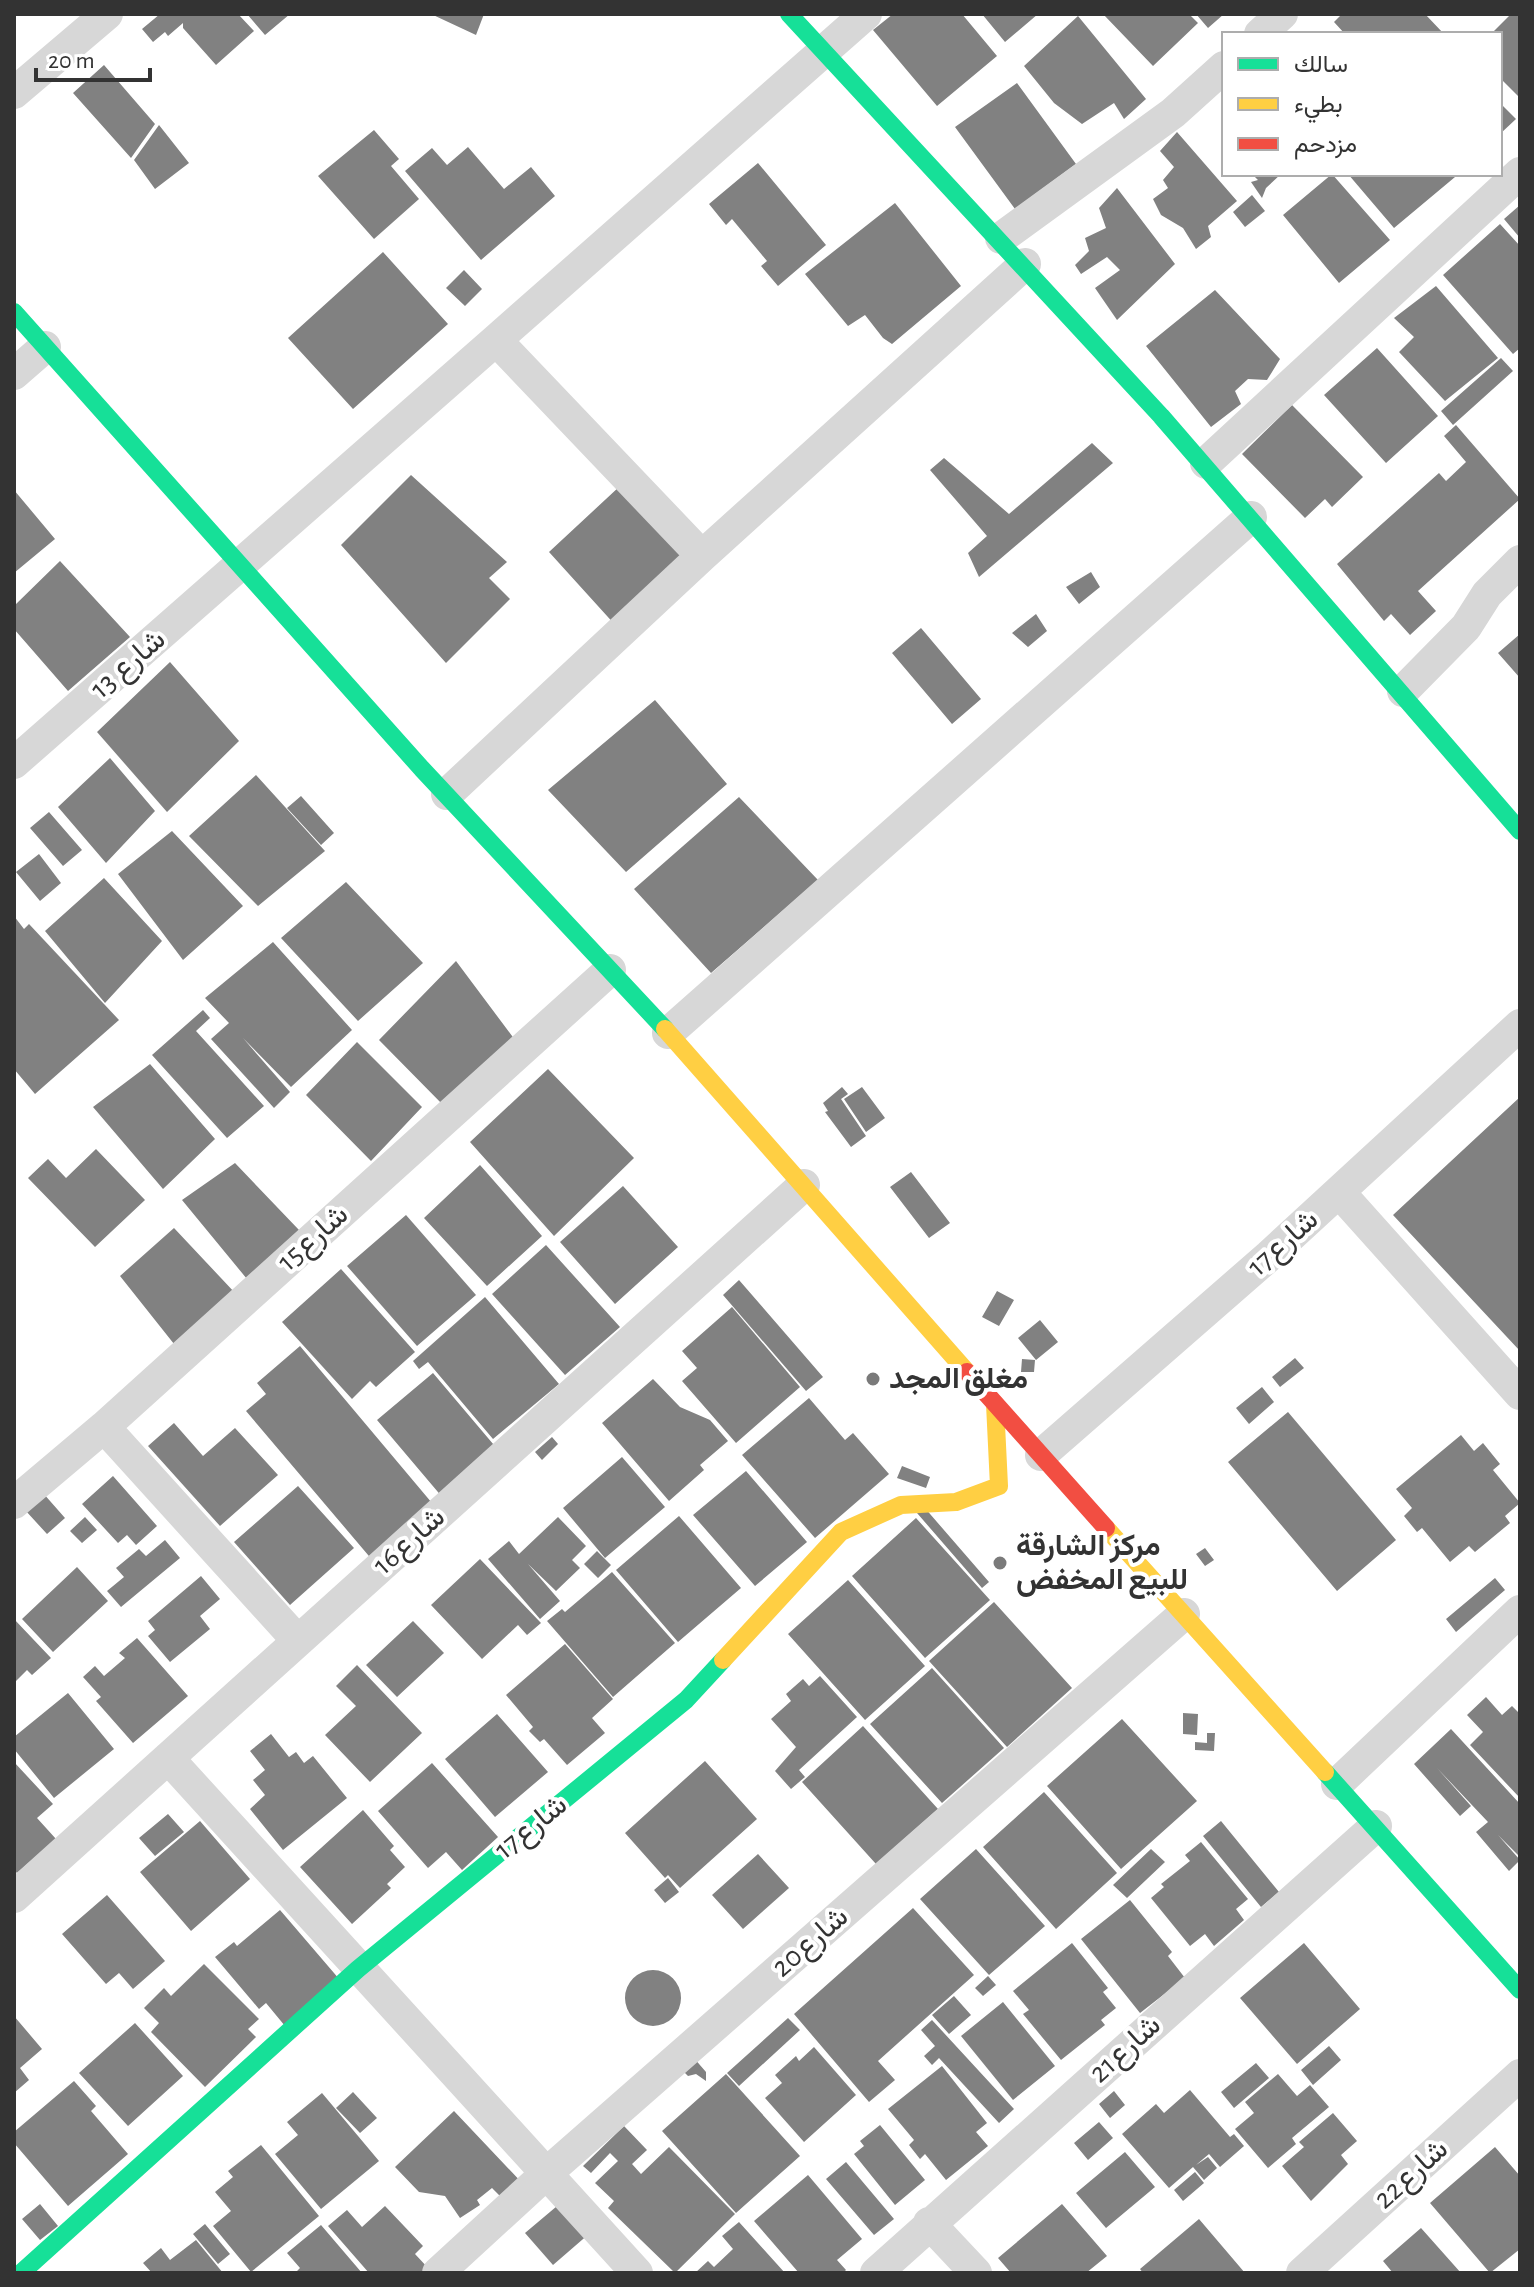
<svg xmlns="http://www.w3.org/2000/svg" width="1534" height="2287" viewBox="0 0 1534 2287" font-family="'Alegreya Sans',Vazirmatn,sans-serif">
	<style>
		.building { fill: #818181 }
		.lines { fill: none; stroke-linecap: round; stroke-linejoin: round }
		.street { stroke: #d7d7d7; stroke-width: 32 }
		.fast { stroke: #16e098; stroke-width: 18 }
		.slow { stroke: #ffcf43; stroke-width: 18 }
		.jam { stroke: #f24e42; stroke-width: 18 }
		.poi-dot { fill: #7a7a7a; stroke: #fff; stroke-width: 3 }
		.labels { text-anchor: middle; dominant-baseline: central; stroke-width: 8; stroke-linejoin: round; paint-order: stroke }
		.street-label { font-size: 30px; fill: #333; stroke: #fff }
		.poi-label { font-size: 30px; font-weight: bold; fill: #333; stroke: #fff; text-anchor: start }
	</style>
	<rect width="100%" height="100%" fill="#fff"/>
	<!-- building -->
	<path class="building" d="M160 14H238L254 31 216 65 183 28V23L168 36 165 32 153 42 142 29Z
		M247 14H290L265 35Z
		M431 14H484L476 35Z
		M893 14H962L997 56 937 106 873 30Z
		M982 14H1038L1005 42Z
		M1103 14H1189L1198 23 1153 66Z
		M1196 14H1224L1208 28Z
		M1342 14H1425L1444 34H1345L1334 22Z
		M1511 14H1520V98L1500 78V34H1491Z
		M1078 16 1146 99 1124 119 1114 103 1082 124 1054 103 1024 66Z
		M104 65 155 124 131 158 73 93Z
		M1017 83 1076 164 1015 209 955 127Z
		M1500 103 1516 119 1500 134Z
		M159 125 189 163 155 189 134 160Z
		M374 130 399 159 391 166 419 199 374 239 318 176Z
		M1177 132 1237 201 1208 226 1211 237 1196 249 1183 228 1161 215 1153 199 1168 188 1163 180 1174 167 1160 151Z
		M468 147 504 189 531 167 555 196 481 260 405 171 432 148 447 165Z
		M758 163 826 245 778 286 761 266 767 261 732 219 726 225 709 204Z
		M1252 174H1281L1266 188 1262 198 1251 182 1258 180Z
		M1332 174 1390 240 1339 283 1283 215Z
		M1348 174H1452L1455 177 1394 228Z
		M1117 188 1175 264 1117 320 1095 288 1120 270 1107 257 1081 274 1075 265 1089 251 1085 238 1106 228 1099 208Z
		M1252 195 1265 211 1245 227 1233 212Z
		M895 203 961 286 892 344 883 338 865 315 848 326 805 274Z
		M1520 205V238L1504 219Z
		M1500 224 1520 246V348L1513 354 1443 275Z
		M383 252 448 324 353 409 288 338Z
		M464 270 482 289 465 306 446 288Z
		M1436 286 1498 358 1445 401 1399 352 1414 337 1394 318Z
		M1215 290 1280 359 1267 380 1248 379 1235 391 1241 404 1211 427 1146 346Z
		M1377 348 1438 416 1386 463 1324 395Z
		M1501 358 1513 371 1453 425 1441 411Z
		M1292 405 1363 477 1332 507 1325 499 1305 518 1242 454Z
		M1456 425 1520 499 1418 591 1436 611 1410 635 1391 614 1384 621 1337 564 1439 473 1446 481 1466 462 1444 436Z
		M1092 443 1113 463 979 577 968 553 987 536 930 470 944 458 1009 514Z
		M411 475 507 562 489 578 510 599 446 663 341 545Z
		M620 486 687 559 617 627 549 552Z
		M14 490 55 539 14 573Z
		M60 561 130 637 68 691 14 629V606Z
		M1091 572 1100 587 1079 604 1066 587Z
		M1036 614 1047 631 1028 647 1012 633Z
		M921 628 981 699 952 724 892 653Z
		M1520 634V678L1498 653Z
		M170 662 239 741 167 812 97 732Z
		M655 700 727 784 626 872 548 790Z
		M110 758 155 811 106 863 58 807Z
		M256 775 325 851 258 906 189 836Z
		M301 796 334 833 321 845 287 808Z
		M739 797 818 880 711 973 634 889Z
		M49 812 82 850 63 866 30 828Z
		M172 831 243 906 183 960 118 874Z
		M39 854 61 883 40 901 16 872Z
		M104 878 162 941 105 1003 45 931Z
		M346 882 423 963 358 1021 281 938Z
		M14 916 24 929 29 924 119 1020 35 1094 14 1069Z
		M273 942 352 1030 291 1087 243 1038 290 1092 274 1108 211 1039 229 1023 205 998Z
		M456 961 518 1044 446 1108 379 1040Z
		M203 1010 210 1018 196 1031 264 1106 227 1138 152 1055Z
		M357 1042 422 1107 371 1161 306 1095Z
		M150 1064 215 1139 163 1189 93 1107Z
		M548 1069 634 1158 554 1236 470 1142Z
		M842 1087 848 1094 841 1099 866 1136 851 1147 825 1112 828 1111 823 1103Z
		M862 1087 885 1118 866 1132 844 1099Z
		M1520 1097V1351L1393 1215Z
		M96 1149 145 1200 95 1247 28 1178 48 1159 66 1178Z
		M235 1163 299 1230 247 1279 182 1200Z
		M480 1165 542 1236 487 1286 424 1218Z
		M911 1172 950 1223 929 1238 890 1187Z
		M623 1186 678 1247 615 1304 560 1242Z
		M406 1215 476 1295 417 1346 347 1266Z
		M174 1228 236 1294 178 1349 120 1276Z
		M546 1245 620 1327 565 1375 492 1294Z
		M341 1269 415 1352 376 1387 370 1381 352 1399 282 1322Z
		M739 1280 823 1377 806 1391 723 1295Z
		M997 1291 1014 1300 999 1326 982 1317Z
		M485 1297 559 1384 493 1439 428 1362 419 1369 413 1361Z
		M732 1307 800 1387 736 1443 682 1381 697 1368 682 1351Z
		M1040 1320 1058 1342 1036 1360 1018 1338Z
		M300 1346 437 1509 374 1562 246 1411 266 1394 257 1383Z
		M1295 1358 1304 1368 1280 1387 1272 1377Z
		M1022 1359 1035 1360 1034 1372H1021Z
		M433 1373 499 1451 443 1498 377 1420Z
		M653 1379 680 1407 710 1420 728 1441 700 1465 704 1470 669 1501 602 1423Z
		M1262 1387 1274 1402 1249 1424 1236 1408Z
		M809 1398 845 1440 853 1433 889 1474 815 1538 742 1455Z
		M1288 1412 1396 1540 1337 1591 1228 1462Z
		M174 1423 203 1456 235 1428 278 1475 220 1526 148 1446Z
		M1461 1435 1474 1451 1483 1443 1500 1464 1493 1470 1520 1503 1505 1516 1510 1523 1475 1552 1469 1546 1450 1562 1422 1528 1417 1532 1404 1516 1412 1508 1396 1489Z
		M552 1437 558 1444 542 1460 535 1452Z
		M622 1457 665 1507 605 1558 563 1508Z
		M902 1466 930 1477 926 1488 897 1478Z
		M746 1471 807 1542 755 1586 693 1515Z
		M113 1476 157 1526 136 1545 127 1535 118 1543 82 1504Z
		M298 1486 354 1548 290 1605 234 1542Z
		M43 1493 65 1518 47 1534 25 1510Z
		M924 1507 989 1582 982 1588 917 1513Z
		M679 1516 741 1588 678 1642 616 1570Z
		M85 1517 97 1530 82 1543 70 1531Z
		M558 1517 586 1546 572 1560 580 1568 556 1591 528 1564 560 1601 540 1619 488 1559 509 1541 519 1554Z
		M916 1518 990 1600 925 1658 852 1576Z
		M165 1540 180 1558 121 1607 107 1591 124 1577 116 1568 139 1549 146 1556Z
		M1205 1548 1214 1560 1205 1566 1196 1554Z
		M597 1551 611 1565 598 1578 584 1564Z
		M480 1559 541 1623 527 1635 518 1625 482 1659 431 1605Z
		M77 1567 108 1601 53 1652 22 1619Z
		M612 1572 675 1643 613 1697 547 1621 562 1609 565 1612Z
		M201 1576 220 1599 200 1616 210 1629 170 1662 148 1636 155 1630 148 1621Z
		M1495 1578 1505 1590 1456 1632 1446 1619Z
		M848 1580 925 1666 865 1720 788 1634Z
		M994 1602 1072 1688 1007 1747 929 1661Z
		M14 1619 51 1658 32 1675 27 1670 14 1683Z
		M413 1621 444 1653 397 1697 366 1665Z
		M137 1638 188 1696 133 1743 96 1701 101 1697 83 1677 95 1666 104 1676 125 1658 119 1653Z
		M565 1644 613 1699 592 1718 605 1733 567 1765 544 1739 540 1742 529 1731 533 1727 506 1695Z
		M357 1665 422 1733 370 1782 325 1735 356 1706 336 1686Z
		M932 1668 1004 1748 942 1803 870 1724Z
		M820 1676 857 1717 799 1770 805 1777 791 1789 775 1771 796 1747 771 1719 791 1701 786 1694 803 1679 809 1686Z
		M68 1693 114 1749 54 1798 14 1749V1737Z
		M1486 1697 1502 1715 1512 1706 1520 1714V1798L1470 1745 1483 1732 1467 1715Z
		M1183 1713 1198 1714 1197 1735 1183 1734Z
		M497 1714 548 1772 495 1817 445 1759Z
		M1122 1719 1197 1801 1121 1869 1047 1786Z
		M863 1726 938 1809 876 1864 802 1782Z
		M1451 1729 1520 1804V1857L1498 1835 1520 1860 1509 1871 1476 1832 1488 1822 1437 1768 1471 1806 1460 1816 1414 1764Z
		M1207 1733H1215L1214 1751 1195 1750V1742L1207 1743Z
		M271 1734 289 1757 296 1752 304 1763 313 1756 347 1798 283 1850 250 1809 265 1795 253 1780 265 1770 250 1751Z
		M705 1761 757 1819 680 1888 668 1875 665 1878 625 1833Z
		M14 1762 53 1804 37 1818 56 1839 17 1873 14 1870Z
		M432 1763 498 1837 462 1870 446 1852 428 1868 378 1811Z
		M1044 1792 1117 1873 1056 1929 983 1847Z
		M363 1810 394 1846 390 1850 405 1867 387 1884 391 1888 352 1924 300 1867Z
		M168 1814 184 1832 155 1856 139 1838Z
		M200 1821 250 1879 191 1931 140 1872Z
		M1221 1821 1279 1892 1261 1907 1203 1836Z
		M1201 1842 1248 1899 1236 1909 1244 1920 1214 1946 1205 1934 1190 1946 1151 1898 1164 1887 1161 1884 1190 1861 1185 1855Z
		M976 1849 1045 1926 989 1975 920 1899Z
		M1151 1849 1165 1862 1127 1898 1113 1885Z
		M758 1854 789 1888 743 1929 712 1895Z
		M668 1878 679 1892 665 1903 654 1890Z
		M107 1895 165 1961 133 1989 119 1973 106 1984 62 1934Z
		M1130 1900 1172 1952 1168 1956 1185 1978 1140 2013 1081 1939Z
		M913 1908 974 1975 878 2061 895 2080 869 2102 794 2014Z
		M280 1910 340 1980 285 2026 266 2003 259 2009 215 1957 234 1942 237 1946Z
		M1072 1943 1108 1988 1103 1992 1116 2008 1101 2020 1105 2025 1061 2060 1023 2014 1029 2010 1013 1991Z
		M1304 1943 1360 2009 1297 2064 1240 1998Z
		M204 1964 259 2019 248 2029 256 2037 205 2087 151 2032 159 2023 144 2008 164 1988 171 1996Z
		M625 1998a28 28 0 1 1 56 0a28 28 0 1 1-56 0Z
		M988 1976 996 1985 983 1996 975 1988Z
		M954 1996 971 2015 949 2034 932 2015Z
		M1003 2002 1055 2066 1013 2100 961 2036Z
		M14 2016 42 2049 20 2068 29 2080 14 2093Z
		M788 2018 800 2030 739 2086 727 2073Z
		M932 2020 1014 2109 999 2123 939 2058 932 2065 924 2056 935 2046 921 2030Z
		M135 2023 183 2076 128 2126 79 2073Z
		M1329 2046 1341 2060 1313 2085 1301 2070Z
		M814 2047 856 2095 804 2142 765 2098 782 2083 775 2075 796 2056 799 2061Z
		M693 2057 706 2072V2081L696 2074 688 2076 680 2068Z
		M1256 2063 1269 2078 1234 2108 1221 2092Z
		M942 2066 987 2123 976 2132 988 2146 946 2180 925 2154 920 2159 909 2145 914 2140 888 2109Z
		M726 2074 800 2156 736 2213 662 2131Z
		M1278 2074 1297 2096 1310 2085 1329 2107 1292 2138 1296 2144 1268 2168 1235 2129 1254 2113 1245 2102Z
		M74 2081 96 2106 91 2111 128 2154 68 2206 14 2143V2132Z
		M1190 2090 1230 2137 1234 2134 1244 2146 1220 2167 1209 2154 1196 2165 1208 2157 1217 2168 1204 2180 1193 2167 1169 2188 1122 2134 1156 2104 1164 2113Z
		M1114 2091 1125 2105 1110 2118 1099 2104Z
		M353 2092 377 2118 360 2133 336 2108Z
		M322 2093 379 2161 321 2209 275 2154 298 2135 287 2122Z
		M454 2111 525 2186 505 2201 492 2188 477 2200 480 2205 460 2218 445 2196 419 2192 395 2167Z
		M1333 2113 1357 2141 1341 2155 1348 2164 1311 2201 1282 2166 1304 2147 1299 2142Z
		M1099 2122 1113 2138 1088 2160 1074 2143Z
		M880 2125 925 2180 895 2205 854 2154 864 2146 860 2141Z
		M624 2126 647 2150 632 2164 641 2174 669 2147 735 2214 675 2273 608 2208 614 2201 595 2183 618 2161 610 2153 591 2173 583 2166Z
		M261 2145 319 2216 251 2272 213 2226 231 2211 215 2192 233 2177 228 2171Z
		M1495 2147 1520 2176V2249L1490 2273 1430 2203Z
		M1125 2152 1155 2187 1106 2228 1076 2193Z
		M846 2162 894 2219 874 2235 826 2179Z
		M1195 2172 1204 2183 1183 2201 1174 2190Z
		M808 2175 862 2239 837 2260 846 2270 843 2273H799L754 2221Z
		M563 2201 590 2233 553 2265 525 2233Z
		M40 2204 58 2226 40 2240 22 2219Z
		M1062 2204 1107 2256 1086 2273H1011L998 2258Z
		M385 2206 423 2246 415 2254 429 2269 424 2273H369L328 2226 347 2210 362 2227Z
		M1199 2219 1245 2273H1143L1140 2269Z
		M739 2222 785 2273H695L708 2261 714 2267 733 2249 722 2236Z
		M205 2224 230 2254 218 2264 193 2234Z
		M321 2225 362 2273H295L300 2268 287 2253Z
		M1421 2228 1461 2273H1393L1383 2261Z
		M196 2240 223 2273H152L143 2263 161 2248 170 2260Z"/>
	<g class="lines">
		<!-- street -->
		<path class="street" d="M1260 34 1282 14
			M14 93 107 14
			M1001 238 1173 113 1224 67
			M496 340 866 14
			M14 374 45 347
			M1206 463 1520 173
			M1403 691 1466 627 1487 594 1520 561
			M14 763 496 340 702 556
			M447 794 702 556 1025 264
			M668 1033 1251 517
			M1339 1192 1520 1394
			M104 1427 298 1641
			M1041 1455 1269 1256 1520 1025
			M14 1503 104 1427 610 970
			M168 1758 637 2273
			M1337 1784 1520 1611
			M14 1897 804 1185
			M929 2223 976 2273
			M438 2273 548 2172 1184 1614
			M876 2273 1376 1826
			M1302 2273 1520 2075"/>
		<!-- fast -->
		<path class="fast" d="M789 14 1161 416 1520 831
			M14 312 422 769 665 1029
			M1325 1772 1520 1990
			M21 2273 358 1969 686 1700 723 1660"/>
		<!-- slow -->
		<path class="slow" d="M665 1029 967 1372
			M1106 1528 1325 1772
			M723 1660 841 1532 901 1505 956 1502 999 1486 995 1404"/>
		<!-- jam -->
		<path class="jam" d="M967 1372 1106 1528"/>
	</g>
	<!-- markers -->
	<g class="poi-dot">
		<circle cx="873" cy="1379" r="8"/>
		<circle cx="1000" cy="1563" r="8"/>
	</g>
	<g class="labels">
		<!-- street labels -->
		<g class="street-label">
			<text transform="translate(128 664) rotate(-41)">شارع 13</text>
			<text transform="translate(313 1238) rotate(-42)">شارع15</text>
			<text transform="translate(1283 1243) rotate(-42)">شارع17</text>
			<text transform="translate(409 1541) rotate(-42)">شارع16</text>
			<text transform="translate(531 1827) rotate(-39)">شارع17</text>
			<text transform="translate(810 1942) rotate(-41)">شارع20</text>
			<text transform="translate(1125 2049) rotate(-42)">شارع21</text>
			<text transform="translate(1411 2174) rotate(-42)">شارع22</text>
		</g>
		<!-- poi labels -->
		<g class="poi-label">
			<text x="889" y="1379">مغلق المجد</text>
			<text x="1016" y="1546">مركز الشارقة<tspan x="1016" dy="34">للبيع المخفض</tspan></text>
		</g>
	</g>
	<!-- border -->
	<rect width="1534" height="2287" fill="none" stroke="#333333" stroke-width="32"/>
	<!-- legend -->
	<rect x="1222" y="32" width="280" height="144" fill="#ffffff" stroke="#adadad" stroke-width="2"/>
	<rect x="1238" y="58" width="40" height="12" fill="#16e098" stroke="#adadad" stroke-width="2"/>
	<text x="1294" y="72" font-size="24" fill="#333333">سالك</text>
	<rect x="1238" y="98" width="40" height="12" fill="#ffcf43" stroke="#adadad" stroke-width="2"/>
	<text x="1294" y="112" font-size="24" fill="#333333">بطيء</text>
	<rect x="1238" y="138" width="40" height="12" fill="#f24e42" stroke="#adadad" stroke-width="2"/>
	<text x="1294" y="152" font-size="24" fill="#333333">مزدحم</text>
	<!-- scale -->
	<path d="M36 68v12h114v-12" fill="none" stroke="#333333" stroke-width="4"/>
	<text x="48" y="68" font-size="24" fill="#333333" stroke="#ffffff" stroke-width="6" paint-order="stroke">20 m</text>
</svg>
